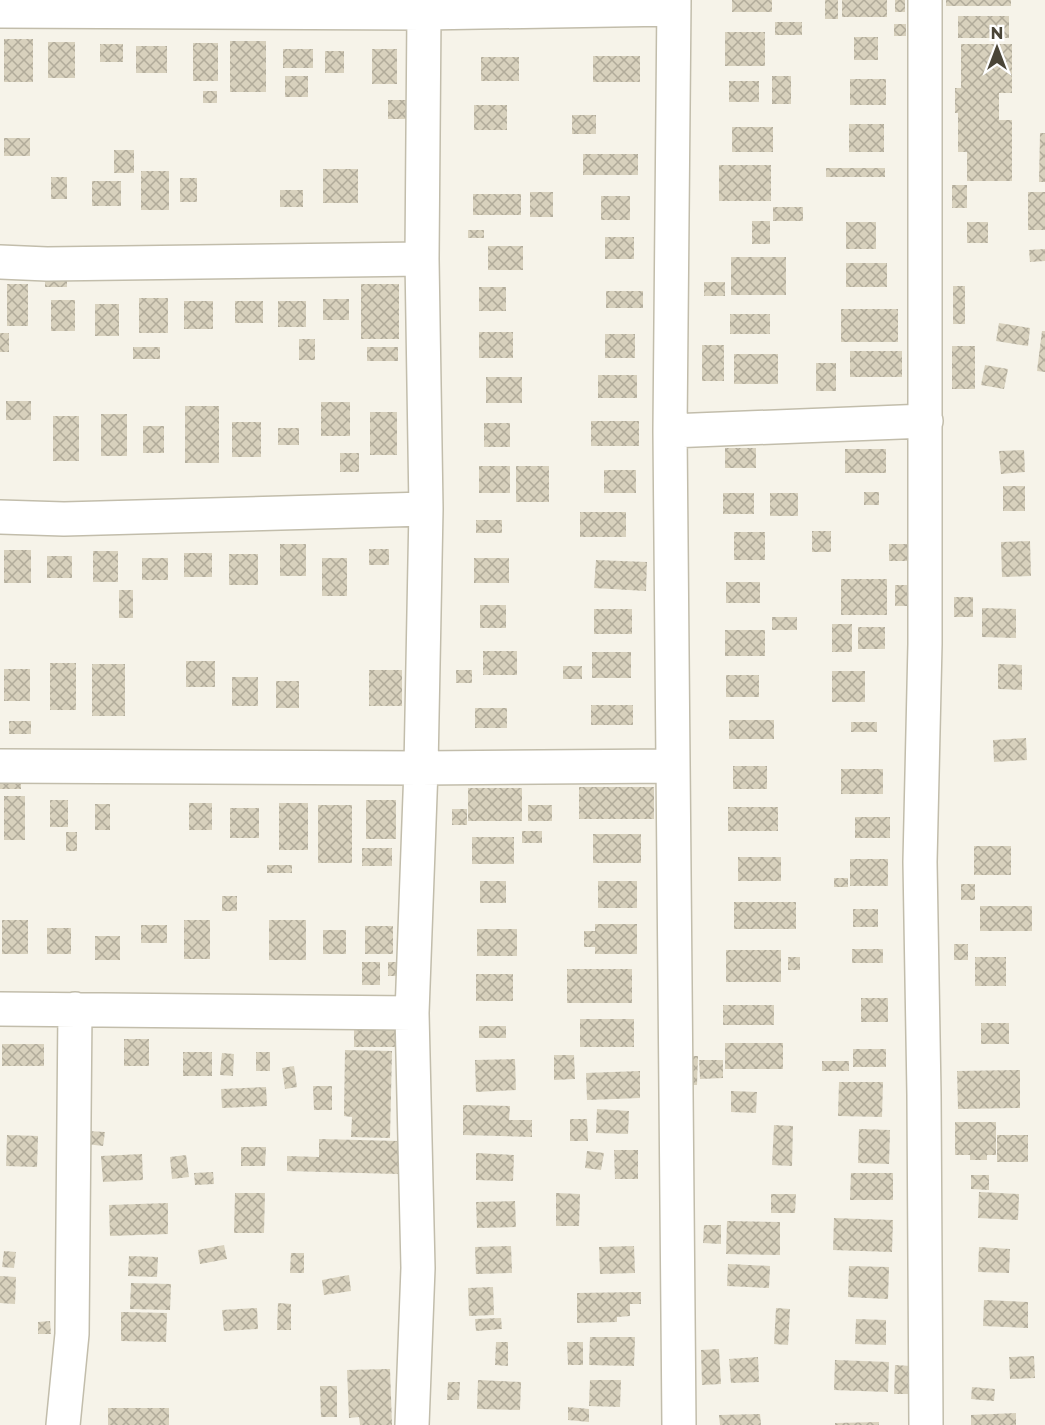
<svg xmlns="http://www.w3.org/2000/svg" width="1045" height="1425" viewBox="0 0 1045 1425" font-family="Montserrat,sans-serif">
	<style>
		.building { fill: url(#building-cross-hatch) }
		.lines { fill: none; stroke-linecap: round; stroke-linejoin: round }
		.minor-casing { stroke: #c2bdab; stroke-width: 36 }
		.minor { stroke: #fff; stroke-width: 33 }
	</style>
	<defs>
		<pattern id="building-cross-hatch" width="8" height="8" patternUnits="userSpaceOnUse" patternTransform="scale(1.5)"><rect width="8" height="8" fill="#d8d1bd"/><path d="M0 0l8 8M0 8l8-8" fill="none" stroke="#b1ab9a"/></pattern>
	</defs>
	<rect width="100%" height="100%" fill="#f6f3e9"/>
	<!-- building -->
	<path class="building" d="M732 0H772V12H732Z
		M825 0H838V19H825Z
		M842 0H887V17H842Z
		M895 0H905V12H895Z
		M946 0H1011V6H946Z
		M958 16H1009V38H958Z
		M775 22H802V35H775Z
		M894 24H906V36H894Z
		M725 32H765V66H725Z
		M854 37H878V60H854Z
		M4 39H33V82H4Z
		M230 41H266V92H230Z
		M48 42H75V78H48Z
		M193 43H218V81H193Z
		M100 44H123V62H100Z
		M961 44H1012V93H999V120H1012V181H967V152H958V113H955V88H961Z
		M136 46H167V73H136Z
		M283 49H313V68H283Z
		M372 49H397V84H372Z
		M325 51H344V73H325Z
		M593 56H640V82H593Z
		M481 57H519V81H481Z
		M285 76H308V97H285Z
		M772 76H791V104H772Z
		M850 79H886V105H850Z
		M729 81H759V102H729Z
		M203 91H217V103H203Z
		M388 100H406V119H388Z
		M474 105H507V130H474Z
		M572 115H596V134H572Z
		M849 124H884V152H849Z
		M732 127H773V152H732Z
		M1040 133H1045V182H1039Z
		M4 138H30V156H4Z
		M114 150H134V173H114Z
		M583 154H638V175H583Z
		M719 165H771V201H719Z
		M826 168H885V177H826Z
		M323 169H358V203H323Z
		M141 171H169V210H141Z
		M51 177H67V199H51Z
		M180 178H197V202H180Z
		M92 181H121V206H92Z
		M952 185H967V208H952Z
		M280 190H303V207H280Z
		M530 192H553V217H530Z
		M1028 192H1045V230H1028Z
		M473 194H521V215H473Z
		M601 196H630V220H601Z
		M773 207H803V221H773Z
		M752 221H770V244H752Z
		M846 222H876V249H846Z
		M967 222H988V243H967Z
		M468 230H484V238H468Z
		M605 237H634V259H605Z
		M488 246H523V270H488Z
		M1045 249V261L1030 262 1029 250Z
		M731 257H786V295H731Z
		M846 263H887V287H846Z
		M45 276H67V287H45Z
		M704 282H725V296H704Z
		M7 284H28V326H7Z
		M361 284H399V339H361Z
		M953 286H965V324H953Z
		M479 287H506V311H479Z
		M606 291H643V308H606Z
		M139 298H168V333H139Z
		M323 299H349V320H323Z
		M51 300H75V331H51Z
		M184 301H213V329H184Z
		M235 301H263V323H235Z
		M278 301H306V327H278Z
		M95 304H119V336H95Z
		M841 309H898V342H841Z
		M730 314H770V334H730Z
		M999 323 1030 328 1028 346 996 341Z
		M1042 331H1045V372L1037 371Z
		M479 332H513V358H479Z
		M0 333H9V352H0Z
		M605 334H635V358H605Z
		M299 339H315V360H299Z
		M702 345H724V381H702Z
		M952 346H975V389H952Z
		M133 347H160V359H133Z
		M367 347H398V361H367Z
		M850 351H902V377H850Z
		M734 354H778V384H734Z
		M816 363H836V391H816Z
		M985 365 1008 369 1004 389 981 385Z
		M598 375H637V398H598Z
		M486 377H522V403H486Z
		M6 401H31V420H6Z
		M321 402H350V436H321Z
		M185 406H219V463H185Z
		M370 412H397V455H370Z
		M101 414H127V456H101Z
		M53 416H79V461H53Z
		M591 421H639V446H591Z
		M232 422H261V457H232Z
		M484 423H510V447H484Z
		M143 426H164V453H143Z
		M278 428H299V445H278Z
		M725 448H756V468H725Z
		M845 449H886V473H845Z
		M1024 450 1025 472 1001 474 999 451Z
		M340 453H359V472H340Z
		M479 466H510V493H479Z
		M516 466H549V502H516Z
		M604 470H636V493H604Z
		M1003 486H1025V511H1003Z
		M864 492H879V505H864Z
		M723 493H754V514H723Z
		M770 493H798V516H770Z
		M580 512H626V537H580Z
		M476 520H502V533H476Z
		M812 531H831V552H812Z
		M734 532H765V560H734Z
		M1030 541 1031 576 1002 577 1001 542Z
		M280 544H306V576H280Z
		M889 544H908V561H889Z
		M369 549H389V565H369Z
		M4 550H31V583H4Z
		M93 551H118V582H93Z
		M184 553H212V577H184Z
		M229 554H258V585H229Z
		M47 556H72V578H47Z
		M142 558H168V580H142Z
		M322 558H347V596H322Z
		M474 558H509V583H474Z
		M596 560 647 562 646 591 594 588Z
		M841 579H887V615H841Z
		M726 582H760V603H726Z
		M895 585H909V606H895Z
		M119 590H133V618H119Z
		M954 597H973V617H954Z
		M480 605H506V628H480Z
		M982 608 1016 609V638L982 637Z
		M594 609H632V634H594Z
		M772 617H797V630H772Z
		M832 624H852V652H832Z
		M858 627H885V649H858Z
		M725 630H765V656H725Z
		M483 651H517V675H483Z
		M592 652H631V678H592Z
		M186 661H215V687H186Z
		M50 663H76V710H50Z
		M92 664H125V716H92Z
		M998 664 1022 665V690L998 689Z
		M563 666H582V679H563Z
		M4 669H30V701H4Z
		M369 670H402V706H369Z
		M456 670H472V683H456Z
		M832 671H865V702H832Z
		M726 675H759V697H726Z
		M232 677H258V706H232Z
		M276 681H299V708H276Z
		M591 705H633V725H591Z
		M475 708H507V728H475Z
		M729 720H774V739H729Z
		M9 721H31V734H9Z
		M851 722H877V732H851Z
		M1026 738 1027 760 994 762 993 740Z
		M733 766H767V789H733Z
		M841 769H883V794H841Z
		M0 778H21V789H0Z
		M579 787H654V819H579Z
		M468 788H522V821H468Z
		M4 796H25V840H4Z
		M50 800H68V827H50Z
		M366 800H396V839H366Z
		M189 803H212V830H189Z
		M279 803H308V850H279Z
		M95 804H110V830H95Z
		M318 805H352V863H318Z
		M528 805H552V821H528Z
		M728 807H778V831H728Z
		M230 808H259V838H230Z
		M452 809H467V825H452Z
		M855 817H890V838H855Z
		M522 831H542V843H522Z
		M66 832H77V851H66Z
		M593 834H641V863H593Z
		M472 837H514V864H472Z
		M974 846H1011V875H974Z
		M362 848H392V866H362Z
		M738 857H781V881H738Z
		M850 859H888V886H850Z
		M267 865H292V873H267Z
		M834 878H848V887H834Z
		M480 881H506V903H480Z
		M598 881H637V908H598Z
		M961 884H975V900H961Z
		M222 896H237V911H222Z
		M734 902H796V929H734Z
		M980 906H1032V931H980Z
		M853 909H878V927H853Z
		M2 920H28V954H2Z
		M184 920H210V959H184Z
		M269 920H306V960H269Z
		M595 924H637V954H595V947H584V931H595Z
		M141 925H167V943H141Z
		M365 926H393V954H365Z
		M47 928H71V954H47Z
		M477 929H517V956H477Z
		M323 930H346V954H323Z
		M95 936H120V960H95Z
		M954 944H968V960H954Z
		M852 949H883V963H852Z
		M726 950H781V982H726Z
		M788 957H800V970H788Z
		M975 957H1006V986H975Z
		M362 962H380V985H362Z
		M388 962H399V976H388Z
		M567 969H632V1003H567Z
		M476 974H513V1001H476Z
		M861 998H888V1022H861Z
		M723 1005H774V1025H723Z
		M580 1019H634V1047H580Z
		M981 1023H1009V1044H981Z
		M479 1026H506V1038H479Z
		M354 1030H399V1047H354Z
		M124 1039H149V1066H124Z
		M725 1043H783V1069H725Z
		M2 1044H44V1066H2Z
		M853 1049H886V1067H853Z
		M345 1050 392 1051 390 1138 351 1137 352 1117 344 1116Z
		M183 1052H212V1076H183Z
		M256 1052H270V1071H256Z
		M222 1053 234 1054 233 1076 220 1075Z
		M554 1055H574L575 1079 554 1080Z
		M687 1056H698L697 1085H686Z
		M515 1059 516 1090 476 1092 475 1060Z
		M699 1060H723V1078L700 1079Z
		M822 1061H849V1071H822Z
		M294 1066 297 1087 285 1089 282 1068Z
		M1020 1070V1108L958 1109 957 1071Z
		M640 1071V1098L587 1100 586 1073Z
		M839 1082H883L882 1117 838 1116Z
		M313 1086H332V1110H314Z
		M266 1087 267 1106 222 1108 221 1089Z
		M731 1091 757 1092 756 1113 731 1112Z
		M463 1105 510 1106 509 1120H532V1137L463 1135Z
		M597 1109 629 1111 628 1134 596 1133Z
		M570 1119H587L588 1141H570Z
		M955 1122H996V1155H987V1160H970V1155H955Z
		M774 1125 793 1126 792 1166 772 1165Z
		M859 1129 890 1130 889 1164 858 1163Z
		M88 1131 105 1132 103 1146 86 1144Z
		M7 1135 38 1136 37 1167 6 1166Z
		M997 1135H1028V1162H997Z
		M319 1139 399 1141 398 1174 287 1171V1156L319 1157Z
		M241 1147H266L265 1166H241Z
		M614 1150H638V1179H615Z
		M587 1151 604 1153 601 1170 585 1168Z
		M476 1153 514 1155 513 1181 476 1180Z
		M142 1154 143 1180 103 1182 101 1156Z
		M186 1155 189 1177 172 1179 170 1157Z
		M213 1172 214 1184 195 1185 194 1173Z
		M851 1173H893V1200H850Z
		M971 1175H989V1190L971 1189Z
		M979 1192 1019 1194 1018 1220 978 1218Z
		M235 1193H265L264 1233H234Z
		M556 1193 580 1194 579 1226H556Z
		M771 1194H796L795 1213H771Z
		M515 1201 516 1227 477 1228 476 1202Z
		M168 1203V1234L110 1236 109 1205Z
		M834 1218 893 1220 892 1252 833 1250Z
		M727 1221 780 1222V1255L726 1254Z
		M704 1225H721V1244L703 1243Z
		M224 1245 227 1259 200 1264 198 1250Z
		M511 1246 512 1273 476 1274 475 1247Z
		M634 1246 635 1273 600 1274 599 1247Z
		M979 1247 1010 1249 1009 1273 978 1272Z
		M4 1251 16 1252 14 1268 2 1267Z
		M291 1253H304V1273H290Z
		M129 1256 158 1257 157 1277 128 1276Z
		M728 1264 770 1266 769 1288 727 1286Z
		M849 1266 889 1267 888 1299 848 1297Z
		M349 1275 351 1291 324 1295 322 1280Z
		M0 1276 16 1277 15 1304 0 1303Z
		M131 1283 171 1284 170 1310 130 1309Z
		M493 1287 494 1315 469 1316 468 1288Z
		M641 1292V1304H630V1316L617 1317V1322L577 1323V1293Z
		M984 1300 1028 1302V1328L983 1326Z
		M278 1303 291 1304V1330H277Z
		M257 1308 258 1329 224 1331 222 1310Z
		M776 1308 790 1309 788 1345 774 1344Z
		M121 1312 167 1313 166 1342 121 1341Z
		M501 1318 502 1329 476 1331 475 1319Z
		M856 1319 886 1320V1345L855 1344Z
		M50 1321 51 1334H38V1322Z
		M590 1337H635L634 1366 589 1365Z
		M496 1342H508V1366L495 1365Z
		M567 1342H583V1365H568Z
		M719 1349 721 1384 702 1385 701 1350Z
		M1034 1356 1035 1378 1010 1379 1009 1357Z
		M758 1357 759 1382 731 1383 729 1359Z
		M835 1360 889 1362 888 1392 834 1390Z
		M895 1365 911 1366 910 1394H894Z
		M390 1369 392 1425H360L359 1417 349 1418 347 1370Z
		M478 1380 521 1382 520 1410 477 1409Z
		M590 1380H621L620 1407 589 1406Z
		M448 1382H460L459 1400H447Z
		M320 1386H337V1417H321Z
		M972 1387 995 1389 994 1401 971 1399Z
		M568 1407 589 1409V1422L568 1420Z
		M108 1408H169V1425H108Z
		M1016 1413V1425H971V1415Z
		M760 1414 761 1425H720L719 1415Z
		M879 1422V1425H835V1423Z"/>
	<g class="lines">
		<!-- minor casing -->
		<g class="minor-casing">
			<path id="minor" d="M674 0 670 431 679 1425
				M925 0V644L920 862 924 1095 926 1425
				M0 11 424 13 674 9
				M0 262 47 264 422 259
				M670 431 926 421
				M0 517 64 519 426 509
				M0 766 421 768 673 766
				M0 1009 412 1013
				M63 1425 72 1334 75 1009
				M412 1425 418 1268 412 1013 421 768 426 509 422 259 424 13"/>
		</g>
		<!-- minor -->
		<use href="#minor" class="minor"/>
	</g>
	<!-- north arrow -->
	<g transform="translate(997 48)" stroke="#ffffff" stroke-width="4.5" paint-order="stroke">
	<path d="M0-4.5L10 22L0 15L-10 22Z" fill="#4a4537"/>
	<text y="-9" font-size="16" font-weight="bold" text-anchor="middle" fill="#4a4537">N</text>
	</g>
</svg>
